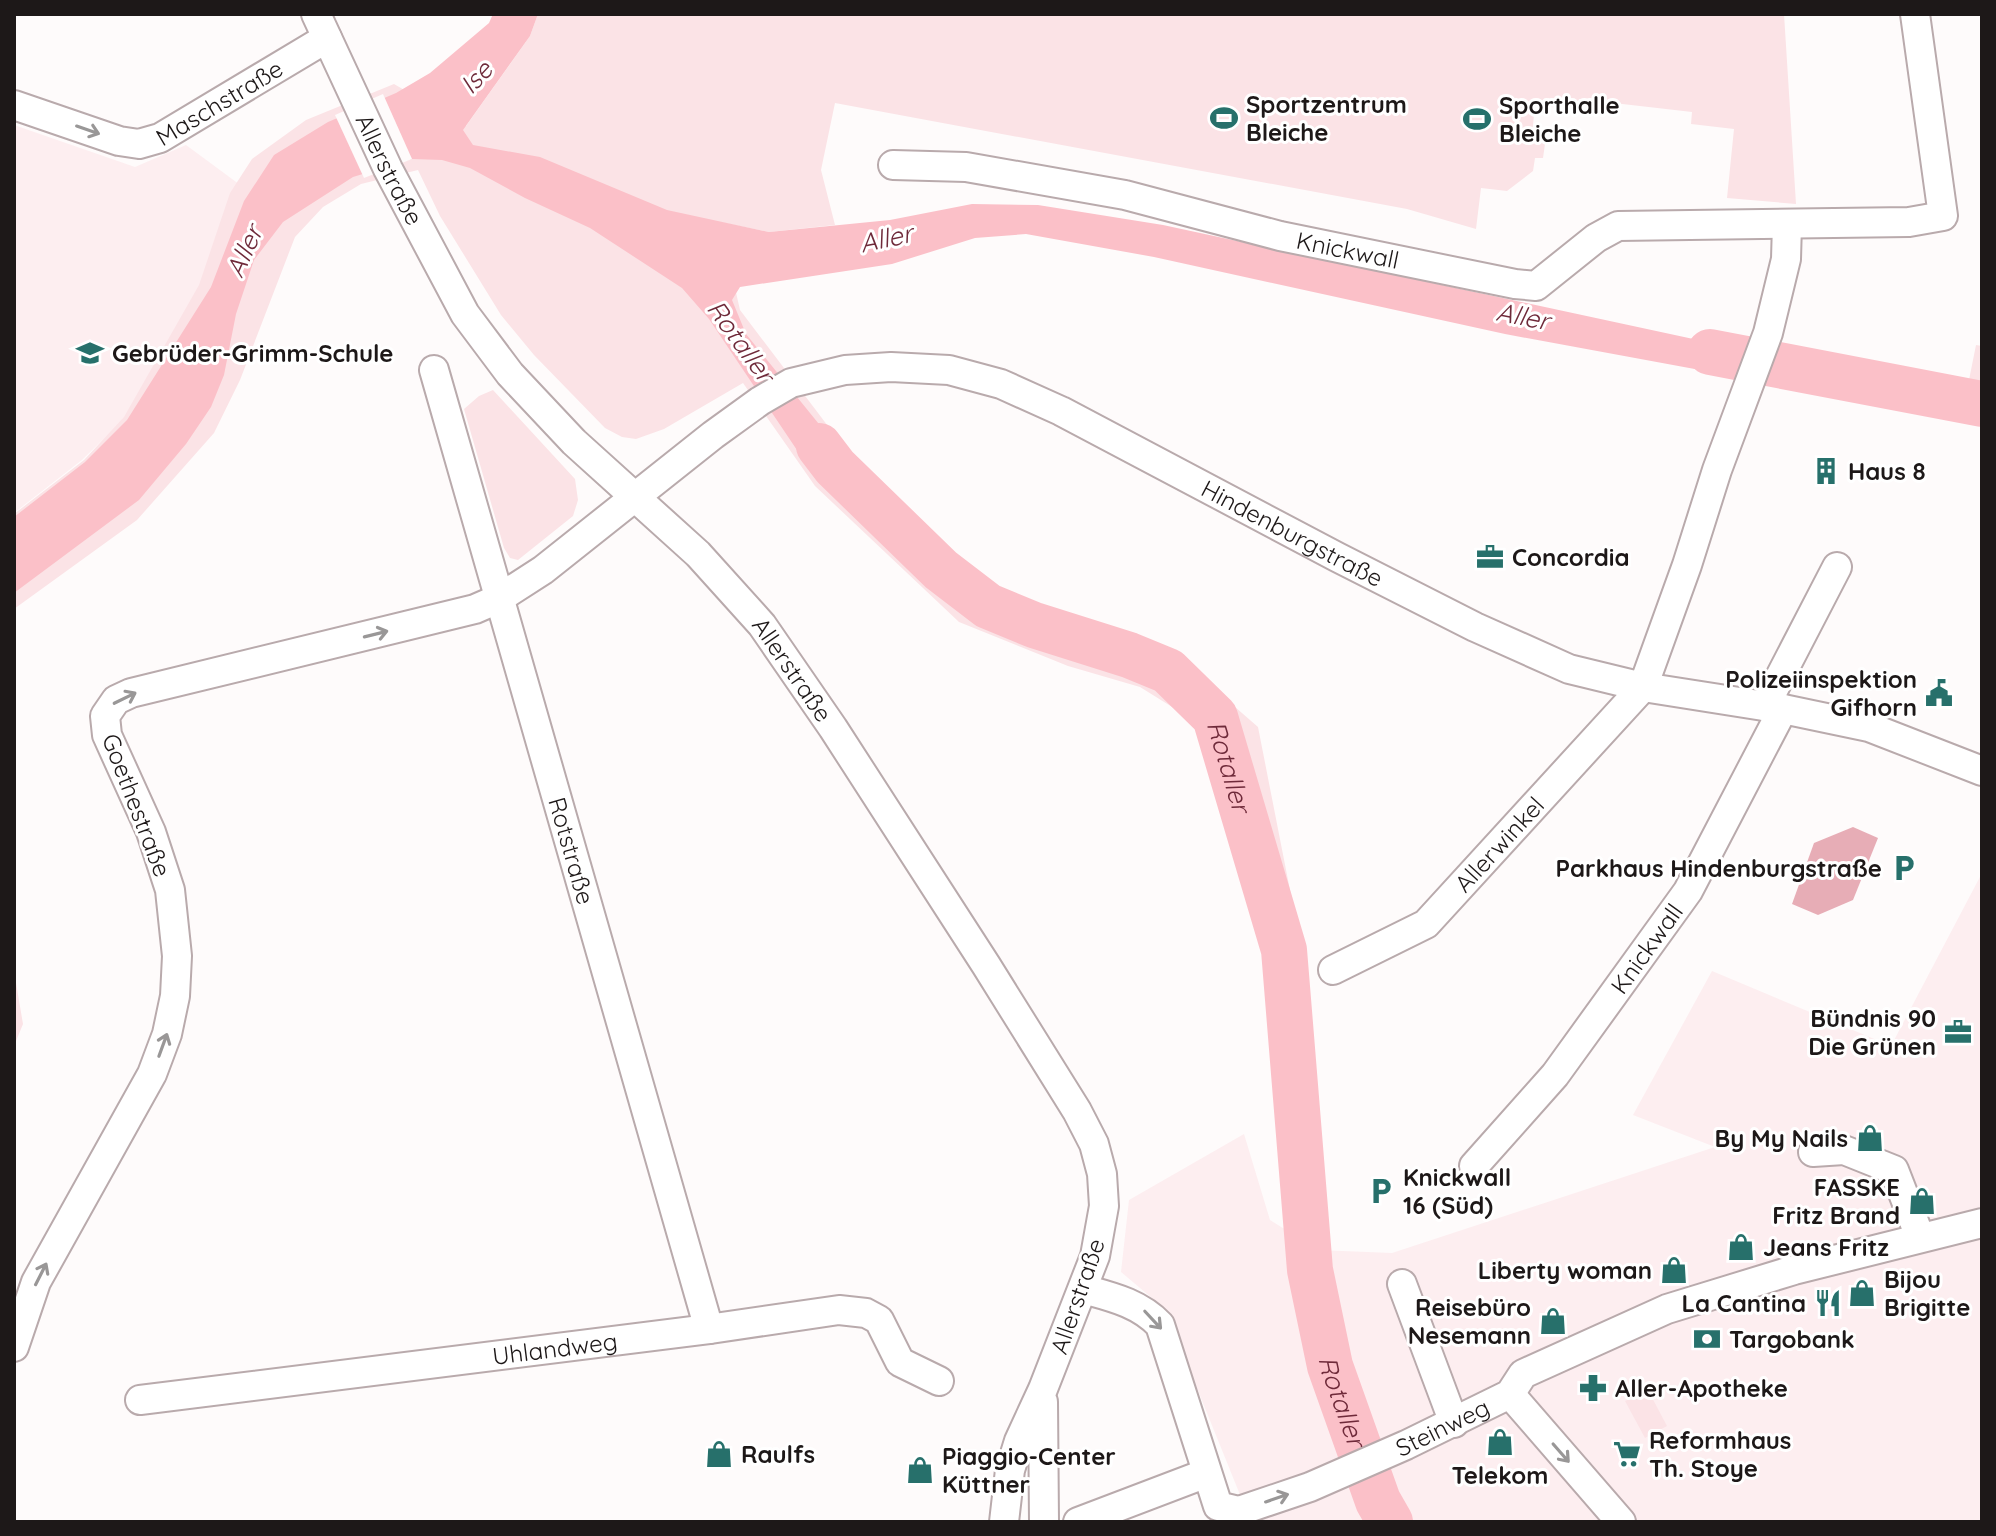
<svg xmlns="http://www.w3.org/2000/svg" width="1996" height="1536" viewBox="0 0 1996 1536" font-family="Quicksand,sans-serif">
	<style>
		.built { fill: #fdeef0 }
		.green { fill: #fbe3e6 }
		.forest { fill: #e7adb6 }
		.water { fill: #fbc0c8 }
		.pier { fill: #fefbfb }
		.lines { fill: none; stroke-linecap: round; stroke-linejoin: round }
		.river { stroke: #fbc0c8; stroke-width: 46 }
		.minor-casing { stroke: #b9aaac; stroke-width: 32 }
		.minor { stroke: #fff; stroke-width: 28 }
		.oneway { stroke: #999797 }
		.labels { text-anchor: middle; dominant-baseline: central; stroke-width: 6; stroke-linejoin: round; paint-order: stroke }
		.street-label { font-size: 24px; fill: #1d1818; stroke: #fff }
		.poi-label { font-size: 24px; font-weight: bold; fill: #1d1818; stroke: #fff; text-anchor: start }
		.water-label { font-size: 26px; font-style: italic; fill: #6f2a3a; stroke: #fff }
	</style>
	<rect width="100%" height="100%" fill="#fefbfb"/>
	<!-- built -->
	<path class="built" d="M14 125 135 167 186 145 247 190 208 287 125 418 82 460 14 513Z
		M1982 873V1522H1251L1165 1309 1121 1272 1129 1200 1244 1134 1270 1220 1318 1250 1392 1253 1715 1147 1633 1115 1712 971 1891 1046Z"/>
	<!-- green -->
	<path class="green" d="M538 14H1784L1796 204 1727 198 1734 129 1691 124 1692 112 1579 99 1576 110 1535 105 1532 135 1546 137 1543 158H1535L1533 171 1507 191 1481 188 1476 229 1407 209 835 103 821 170 835 225 769 232 720 222 740 310 840 442 940 544 995 593 1158 651 1203 679 1258 727 1308 982 1321 1156 1323 1279 1358 1413 1394 1499 1406 1522H1372L1315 1385 1294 1284 1268 977 1217 765 1193 720 1140 687 1068 666 959 622 815 486 743 383 664 429 636 439 622 437 605 428 534 355 501 315 440 216 418 170 361 184 323 207 295 237 240 380 214 433 137 520 14 609V514L84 460 124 417 199 285 230 193 252 159 306 120 394 84 466 126 530 36Z
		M1976 345 1982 346V383L1969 380Z
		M493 390 575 479 578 500 573 516 518 560 510 558 504 548 464 409 479 396Z
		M14 971 23 1024 14 1046Z
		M1648 1390 1667 1426 1645 1438 1625 1401Z"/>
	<!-- forest -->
	<path class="forest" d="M1853 827 1878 838 1853 900 1818 915 1792 904 1814 843Z"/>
	<!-- water -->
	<path class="water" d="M493 14H538L530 36 463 130 473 145 540 157 667 210 769 232 890 220 972 204 1038 205 1163 225 1749 351 1738 377 1505 334 1154 257 1026 234 975 238 892 264 740 287 732 300 746 334 827 434 871 477 848 505 807 465 709 319 682 288 590 228 525 198 470 168 442 160 412 159 353 177 283 222 254 260 236 314 224 375 211 407 186 444 139 500 14 593V517L85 462 127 420 211 287 244 201 274 155 328 122 396 93 430 73 489 23Z"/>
	<!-- pier -->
	<path class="pier" d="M383 94 412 159 364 178 335 115Z"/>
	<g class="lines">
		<!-- river -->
		<g class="river">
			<path d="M1710 352 1982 404"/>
			<path id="s1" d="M819 446 835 467 941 570 988 606 1034 625 1129 655 1168 671 1215 717 1284 950 1310 1270 1330 1366 1378 1501 1390 1522"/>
		</g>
		<!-- minor casing -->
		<g class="minor-casing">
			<g id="minor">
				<path id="s2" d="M316 14 388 169 465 314 510 374 574 442 698 554 762 625 833 728 986 965 1077 1111 1094 1144 1102 1174 1104 1206 1095 1256 1043 1389 1019 1441 1010 1470 1004 1522"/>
				<path id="s3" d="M14 105 119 141 139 144 160 138 327 38"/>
				<path id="s4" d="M893 165 966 167 1125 195 1280 236 1515 284 1536 286 1596 238 1618 226 1909 222 1943 216 1915 14"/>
				<path id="s5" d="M434 370 709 1329"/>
				<path d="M1765 706 1837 567"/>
				<path id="s6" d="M1333 970 1426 924 1643 687 1687 565 1717 470 1768 333 1786 259 1787 224"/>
				<path d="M1813 1152 1844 1150 1894 1170 1920 1237"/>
				<path id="s7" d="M1474 1166 1555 1075 1688 891 1783 709"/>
				<path d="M1402 1284 1454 1423"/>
				<path id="s8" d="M1083 1289C1112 1297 1139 1303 1160 1325L1218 1506 1239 1511 1310 1487 1406 1445 1510 1394 1523 1374 1667 1309 1794 1270 1982 1223"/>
				<path id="s9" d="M14 1347 36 1282 152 1074 167 1034 175 996 177 956 170 890 151 832 107 735 105 716 116 700 131 693 475 609 498 599 543 570 713 435 760 401 791 383 845 370 891 367 949 370 1001 384 1061 411 1337 557 1475 627 1569 669 1643 687 1783 709 1869 727 1982 771"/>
				<path d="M1510 1394 1621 1522"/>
				<path id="s10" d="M140 1400 709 1329 839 1310 866 1313 879 1320 900 1362 939 1381"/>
				<path d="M1043 1402 1044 1522"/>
				<path d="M1078 1522 1199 1476"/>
			</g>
		</g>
		<!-- minor -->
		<use href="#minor" class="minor"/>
	</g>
	<!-- one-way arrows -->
	<defs><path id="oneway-shaft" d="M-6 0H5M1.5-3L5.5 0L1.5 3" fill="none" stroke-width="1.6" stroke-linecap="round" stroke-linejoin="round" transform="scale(2)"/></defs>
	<g class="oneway">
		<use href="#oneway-shaft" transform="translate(88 130) rotate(19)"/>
		<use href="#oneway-shaft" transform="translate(376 634) rotate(-14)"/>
		<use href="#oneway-shaft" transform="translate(125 698) rotate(-26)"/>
		<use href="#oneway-shaft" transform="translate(163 1045) rotate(-70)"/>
		<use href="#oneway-shaft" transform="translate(41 1274) rotate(-63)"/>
		<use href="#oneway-shaft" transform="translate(1153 1320) rotate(47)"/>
		<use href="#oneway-shaft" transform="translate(1561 1453) rotate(49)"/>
		<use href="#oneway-shaft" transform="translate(1277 1498) rotate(-19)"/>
	</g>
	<!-- icons -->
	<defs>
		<g id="stadium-bare" transform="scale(2.16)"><path d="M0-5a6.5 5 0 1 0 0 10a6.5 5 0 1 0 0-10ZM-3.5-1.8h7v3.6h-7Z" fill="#27706b" stroke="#fff" stroke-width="2.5" paint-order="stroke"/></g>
		<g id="school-bare" transform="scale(2.16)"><path d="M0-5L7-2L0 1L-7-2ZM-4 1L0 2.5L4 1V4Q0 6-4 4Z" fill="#27706b" stroke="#fff" stroke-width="2.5" paint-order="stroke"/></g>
		<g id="building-bare" transform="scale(2.16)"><path d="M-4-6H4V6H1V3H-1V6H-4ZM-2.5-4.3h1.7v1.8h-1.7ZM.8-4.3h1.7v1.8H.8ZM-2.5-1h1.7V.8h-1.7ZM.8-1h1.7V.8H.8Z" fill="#27706b" stroke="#fff" stroke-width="2.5" paint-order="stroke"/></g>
		<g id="office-bare" transform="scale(2.16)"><path d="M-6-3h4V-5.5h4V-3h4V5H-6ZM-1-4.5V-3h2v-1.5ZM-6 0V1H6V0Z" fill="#27706b" stroke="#fff" stroke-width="2.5" paint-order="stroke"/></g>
		<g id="civic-bare" transform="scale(2.16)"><path d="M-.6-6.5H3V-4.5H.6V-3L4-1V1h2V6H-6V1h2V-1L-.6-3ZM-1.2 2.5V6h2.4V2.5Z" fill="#27706b" stroke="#fff" stroke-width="2.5" paint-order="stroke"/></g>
		<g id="parking-bare" transform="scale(2.16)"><path d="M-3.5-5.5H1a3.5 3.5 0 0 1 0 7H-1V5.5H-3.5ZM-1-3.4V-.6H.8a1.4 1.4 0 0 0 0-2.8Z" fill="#27706b" stroke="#fff" stroke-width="2.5" paint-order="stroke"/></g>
		<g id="shop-bare" transform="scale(2.16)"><path d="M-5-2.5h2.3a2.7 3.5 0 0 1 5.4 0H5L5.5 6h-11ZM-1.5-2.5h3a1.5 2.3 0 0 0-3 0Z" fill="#27706b" stroke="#fff" stroke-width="2.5" paint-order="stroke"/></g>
		<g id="restaurant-bare" transform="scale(2.16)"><path d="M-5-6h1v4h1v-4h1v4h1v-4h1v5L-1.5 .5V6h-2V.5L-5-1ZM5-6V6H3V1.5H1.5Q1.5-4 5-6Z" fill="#27706b" stroke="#fff" stroke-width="2.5" paint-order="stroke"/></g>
		<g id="bank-bare" transform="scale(2.16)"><path d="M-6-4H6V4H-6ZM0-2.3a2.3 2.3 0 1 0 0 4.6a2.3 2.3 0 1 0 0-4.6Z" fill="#27706b" stroke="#fff" stroke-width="2.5" paint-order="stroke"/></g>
		<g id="pharmacy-bare" transform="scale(2.16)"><path d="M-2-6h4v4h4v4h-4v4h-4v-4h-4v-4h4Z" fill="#27706b" stroke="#fff" stroke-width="2.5" paint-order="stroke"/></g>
		<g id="supermarket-bare" transform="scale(2.16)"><path d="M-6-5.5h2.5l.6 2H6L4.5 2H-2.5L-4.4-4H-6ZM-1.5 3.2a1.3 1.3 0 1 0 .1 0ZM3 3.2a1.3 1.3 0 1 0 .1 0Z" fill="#27706b" stroke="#fff" stroke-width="2.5" paint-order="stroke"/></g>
	</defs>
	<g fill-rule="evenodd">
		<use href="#stadium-bare" x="1224" y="118"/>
		<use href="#stadium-bare" x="1477" y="119"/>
		<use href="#school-bare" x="90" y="353"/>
		<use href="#building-bare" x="1826" y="471"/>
		<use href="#office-bare" x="1490" y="557"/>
		<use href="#civic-bare" x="1939" y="693"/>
		<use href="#parking-bare" x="1904" y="868"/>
		<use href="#office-bare" x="1958" y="1032"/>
		<use href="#shop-bare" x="1870" y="1138"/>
		<use href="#parking-bare" x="1381" y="1191"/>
		<use href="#shop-bare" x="1922" y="1201"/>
		<use href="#shop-bare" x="1741" y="1247"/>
		<use href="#shop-bare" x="1674" y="1270"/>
		<use href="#shop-bare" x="1862" y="1293"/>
		<use href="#restaurant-bare" x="1828" y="1303"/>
		<use href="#shop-bare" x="1553" y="1321"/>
		<use href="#bank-bare" x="1707" y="1339"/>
		<use href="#pharmacy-bare" x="1593" y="1388"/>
		<use href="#shop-bare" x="1500" y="1442"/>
		<use href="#shop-bare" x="719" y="1454"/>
		<use href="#supermarket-bare" x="1627" y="1454"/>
		<use href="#shop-bare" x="920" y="1470"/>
	</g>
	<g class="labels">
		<!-- street labels -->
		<g class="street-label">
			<text stroke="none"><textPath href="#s3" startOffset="222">Maschstraße</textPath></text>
			<text stroke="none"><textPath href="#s2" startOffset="172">Allerstraße</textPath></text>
			<text stroke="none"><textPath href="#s4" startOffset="464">Knickwall</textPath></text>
			<text stroke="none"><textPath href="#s9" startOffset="2002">Hindenburgstraße</textPath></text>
			<text stroke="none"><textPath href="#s2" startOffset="820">Allerstraße</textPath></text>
			<text transform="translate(137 805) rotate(69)">Goethestraße</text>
			<text stroke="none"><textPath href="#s6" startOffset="212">Allerwinkel</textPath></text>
			<text stroke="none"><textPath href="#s5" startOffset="500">Rotstraße</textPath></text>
			<text stroke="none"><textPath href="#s7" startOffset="278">Knickwall</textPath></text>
			<text transform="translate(1077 1296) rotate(-71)">Allerstraße</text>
			<text stroke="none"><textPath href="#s10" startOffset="418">Uhlandweg</textPath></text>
			<text stroke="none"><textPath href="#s8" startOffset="518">Steinweg</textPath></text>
		</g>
		<!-- poi labels -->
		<g class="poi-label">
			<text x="1246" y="104">Sportzentrum<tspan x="1246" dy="28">Bleiche</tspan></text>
			<text x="1499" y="105">Sporthalle<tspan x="1499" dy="28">Bleiche</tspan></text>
			<text x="112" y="353">Gebrüder-Grimm-Schule</text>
			<text x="1848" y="471">Haus 8</text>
			<text x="1512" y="557">Concordia</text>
			<text x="1917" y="679" text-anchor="end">Polizeiinspektion<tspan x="1917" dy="28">Gifhorn</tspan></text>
			<text x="1882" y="868" text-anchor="end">Parkhaus Hindenburgstraße</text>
			<text x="1936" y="1018" text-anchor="end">Bündnis 90<tspan x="1936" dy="28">Die Grünen</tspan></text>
			<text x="1848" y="1138" text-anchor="end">By My Nails</text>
			<text x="1403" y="1177">Knickwall<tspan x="1403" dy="28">16 (Süd)</tspan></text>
			<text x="1900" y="1187" text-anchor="end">FASSKE<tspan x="1900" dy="28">Fritz Brand</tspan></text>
			<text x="1763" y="1247">Jeans Fritz</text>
			<text x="1652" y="1270" text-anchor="end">Liberty woman</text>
			<text x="1884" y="1279">Bijou<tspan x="1884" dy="28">Brigitte</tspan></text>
			<text x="1806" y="1303" text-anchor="end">La Cantina</text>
			<text x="1531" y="1307" text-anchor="end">Reisebüro<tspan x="1531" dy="28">Nesemann</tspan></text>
			<text x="1729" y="1339">Targobank</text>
			<text x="1615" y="1388">Aller-Apotheke</text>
			<text x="1649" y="1440">Reformhaus<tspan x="1649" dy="28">Th. Stoye</tspan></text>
			<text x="741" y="1454">Raulfs</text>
			<text x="942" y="1456">Piaggio-Center<tspan x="942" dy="28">Küttner</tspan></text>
			<text x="1500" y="1475" text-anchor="middle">Telekom</text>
		</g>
		<!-- water labels -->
		<g class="water-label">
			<text transform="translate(476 77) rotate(-47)">Ise</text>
			<text transform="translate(886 238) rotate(-12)">Aller</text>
			<text transform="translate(244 251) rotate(-66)">Aller</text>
			<text transform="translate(1523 316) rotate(11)">Aller</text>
			<text transform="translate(741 341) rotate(54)">Rotaller</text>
			<text stroke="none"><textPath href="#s1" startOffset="542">Rotaller</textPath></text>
			<text stroke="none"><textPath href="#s1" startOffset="1190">Rotaller</textPath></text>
		</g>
	</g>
	<!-- border -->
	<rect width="1996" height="1536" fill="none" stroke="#1d1818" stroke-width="32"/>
</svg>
